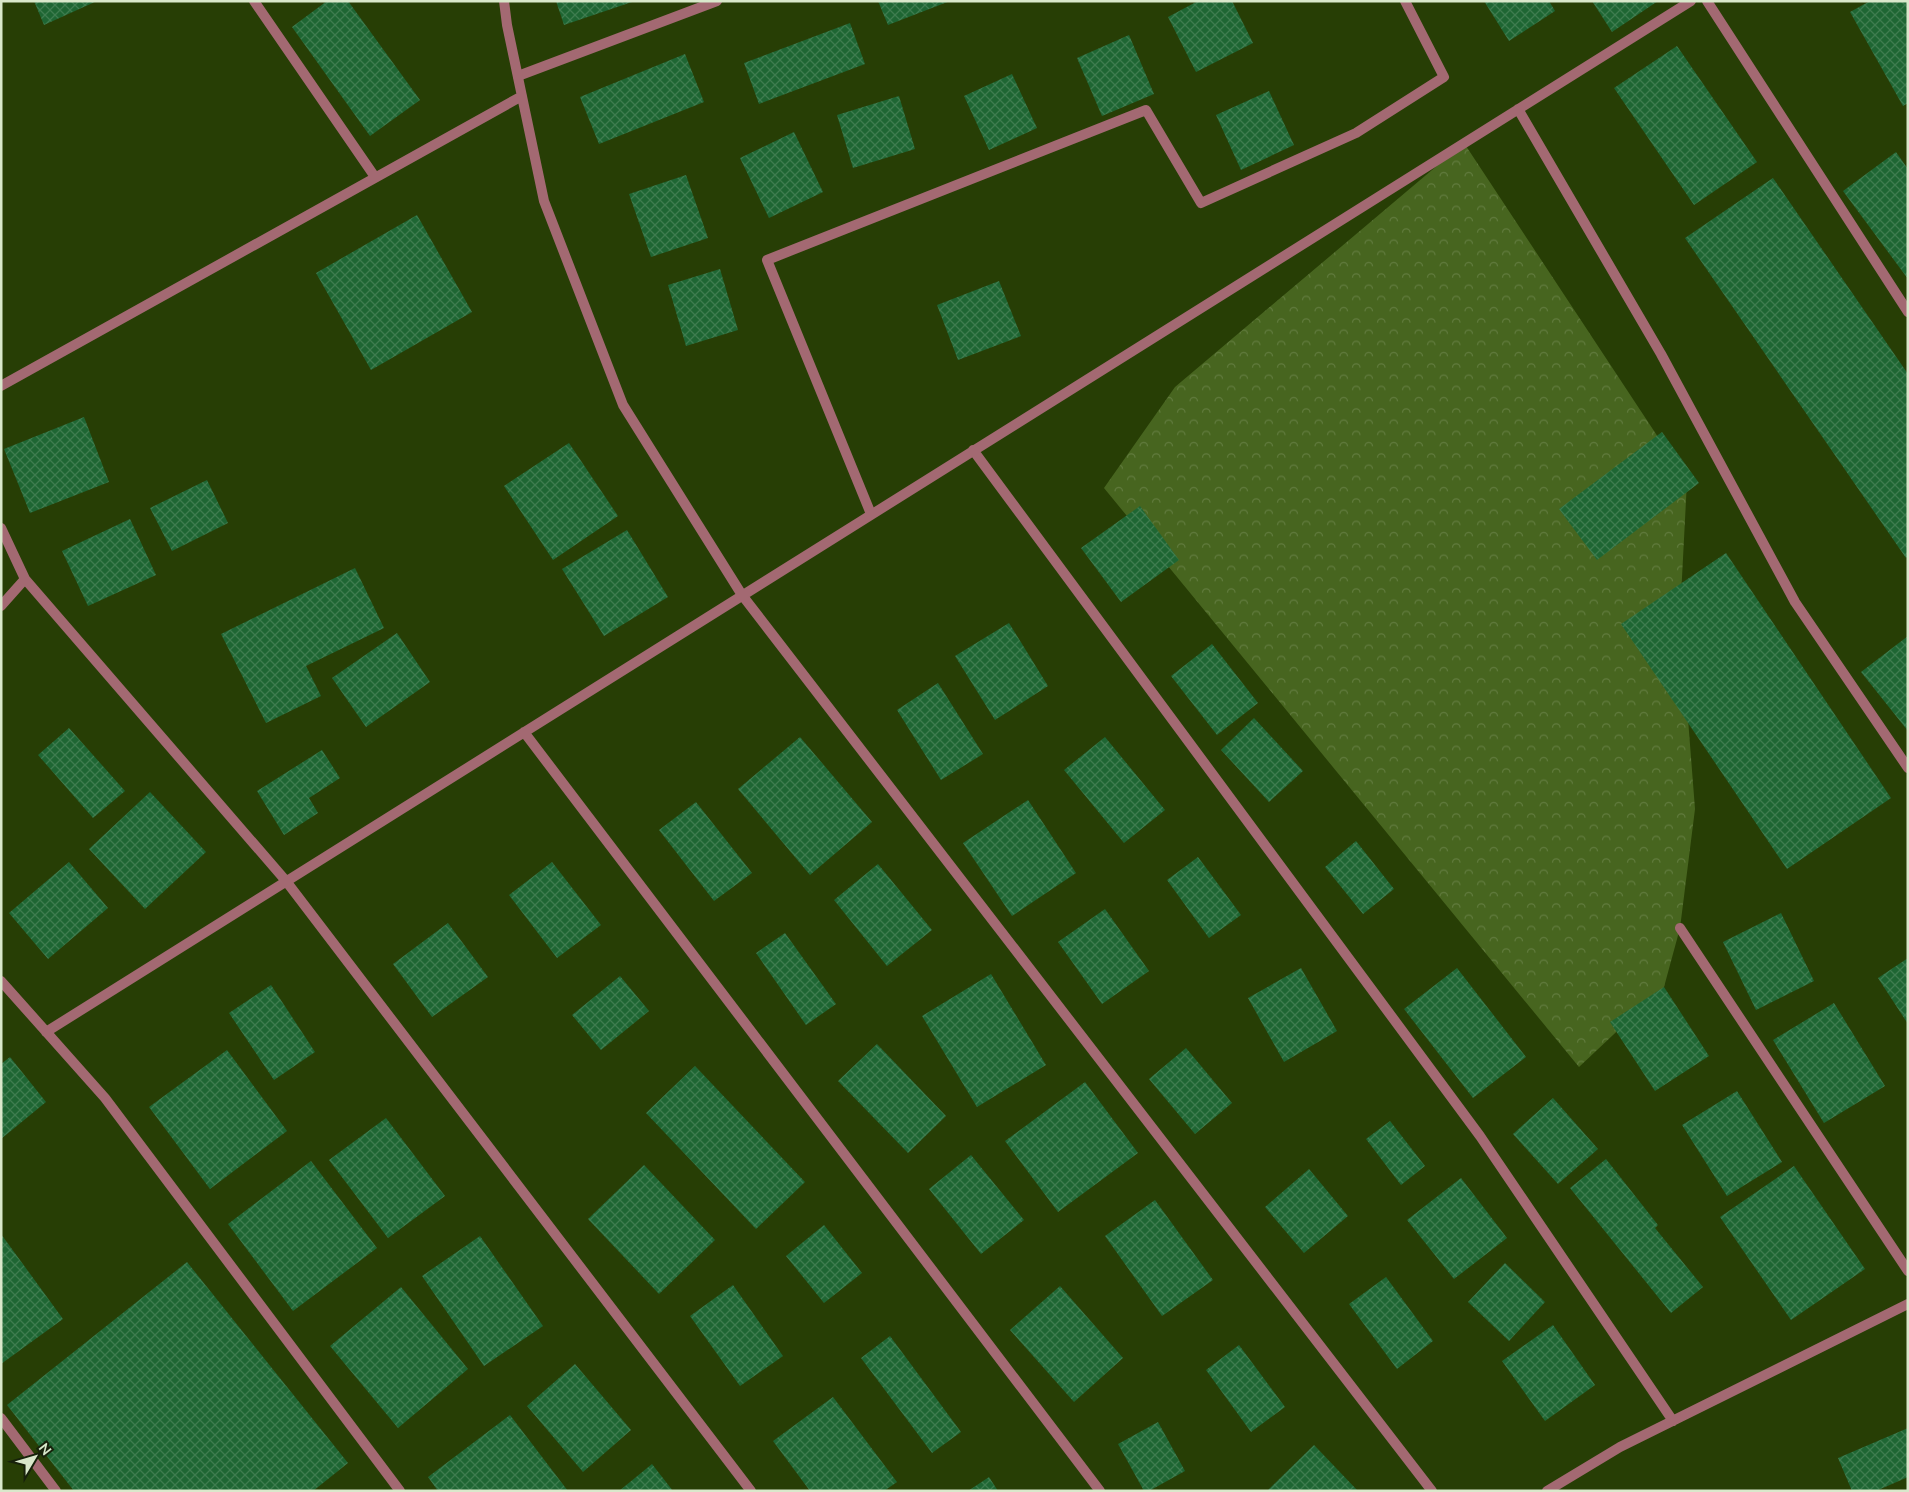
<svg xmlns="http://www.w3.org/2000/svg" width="1909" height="1492" viewBox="0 0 1909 1492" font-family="Mulish,sans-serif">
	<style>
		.forest { fill: url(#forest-crowns) }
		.building { fill: url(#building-cross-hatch) }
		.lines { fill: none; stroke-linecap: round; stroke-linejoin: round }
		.service { stroke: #a36972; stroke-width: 10 }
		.minor { stroke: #a36972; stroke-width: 10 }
	</style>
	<defs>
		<pattern id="forest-crowns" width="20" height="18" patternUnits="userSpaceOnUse" patternTransform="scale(1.25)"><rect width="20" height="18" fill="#47651f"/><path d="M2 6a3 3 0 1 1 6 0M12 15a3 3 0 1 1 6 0" fill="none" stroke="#617b3e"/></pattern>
		<pattern id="building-cross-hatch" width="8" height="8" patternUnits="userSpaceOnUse" patternTransform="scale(1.25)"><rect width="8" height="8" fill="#1e6633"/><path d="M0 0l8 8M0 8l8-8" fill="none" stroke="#3e7c4f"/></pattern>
	</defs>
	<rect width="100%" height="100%" fill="#273e05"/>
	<!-- forest -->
	<path class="forest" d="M1464 143 1687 481 1680 616 1695 809 1680 928 1664 987 1579 1067 1104 488 1175 387Z"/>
	<!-- building -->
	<path class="building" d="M34 1H97L44 25Z
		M327 1H348L420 100 370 136 292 27Z
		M556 1H632V2L564 25Z
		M878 1H950L888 25Z
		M1198 1H1232L1253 43 1196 72 1168 17Z
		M1484 1H1549L1555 11 1509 41Z
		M1592 1H1658L1612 32Z
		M1870 1H1908V103L1903 106 1850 12Z
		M850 23 865 64 759 104 744 63Z
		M1129 35 1154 94 1102 116 1077 58Z
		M1677 46 1757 162 1694 205 1614 88Z
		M685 54 704 102 599 144 580 97Z
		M1012 74 1037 128 989 150 964 96Z
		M1269 91 1294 145 1241 170 1216 115Z
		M899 96 915 149 853 168 837 115Z
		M794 132 823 192 769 218 740 158Z
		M1896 152 1908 169V279L1843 191Z
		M686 175 708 238 651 257 629 194Z
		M1773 178 1908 374V556L1906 558 1685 238Z
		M417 215 472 312 371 370 316 273Z
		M720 269 738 330 686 346 668 285Z
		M999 281 1021 336 958 360 937 305Z
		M84 417 109 482 30 513 4 449Z
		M1662 432 1699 483 1597 560 1559 509Z
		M569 443 618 516 553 560 504 486Z
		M207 480 228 523 172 551 150 508Z
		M1140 506 1179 560 1121 602 1081 548Z
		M130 519 156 575 88 606 62 551Z
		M627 530 668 597 604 636 562 569Z
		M1726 553 1891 798 1787 869 1621 624Z
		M355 568 384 628 306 666 321 696 266 723 221 634Z
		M1009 623 1048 686 995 720 955 656Z
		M397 633 430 682 366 727 332 678Z
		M1908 636V731L1861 672Z
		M1212 644 1258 703 1217 735 1171 676Z
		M938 683 983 754 941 780 897 710Z
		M1254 718 1303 771 1269 802 1221 750Z
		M69 728 125 791 93 818 38 755Z
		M800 737 872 822 810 875 738 789Z
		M1105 737 1165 810 1124 843 1064 770Z
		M322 750 340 778 309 798 318 813 284 835 257 791Z
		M150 792 206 852 145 909 89 849Z
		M1028 800 1076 873 1012 916 963 843Z
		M696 802 752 873 714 901 659 830Z
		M1356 841 1394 889 1363 914 1325 867Z
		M1198 857 1241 915 1209 938 1167 880Z
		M69 862 108 908 48 959 9 913Z
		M552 862 601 925 557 958 509 895Z
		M878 864 932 930 887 966 834 900Z
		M1105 909 1149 971 1102 1004 1058 942Z
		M1781 913 1814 981 1756 1010 1723 942Z
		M448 923 488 977 432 1017 393 964Z
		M785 933 836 1004 806 1025 756 953Z
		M1908 958V1024L1878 978Z
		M1301 968 1337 1031 1284 1062 1248 998Z
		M1457 968 1526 1057 1473 1098 1404 1009Z
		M991 974 1046 1065 977 1107 922 1016Z
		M620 976 649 1011 601 1050 572 1015Z
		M271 985 315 1052 274 1080 229 1013Z
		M1664 987 1709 1056 1655 1091 1610 1022Z
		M1834 1003 1885 1086 1824 1123 1773 1040Z
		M877 1044 946 1116 908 1153 838 1081Z
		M1186 1048 1232 1103 1195 1134 1149 1079Z
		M227 1050 287 1131 210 1189 149 1107Z
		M10 1057 46 1102 1 1139V1064Z
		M695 1066 805 1182 756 1229 646 1113Z
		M1085 1082 1138 1153 1058 1212 1005 1141Z
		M1737 1091 1782 1162 1727 1196 1682 1125Z
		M1553 1098 1598 1149 1558 1184 1513 1134Z
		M386 1118 445 1196 388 1238 329 1160Z
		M1390 1121 1425 1166 1401 1185 1366 1139Z
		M971 1155 1024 1220 981 1254 929 1189Z
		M1606 1159 1658 1225 1655 1228 1703 1287 1671 1313 1570 1188Z
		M311 1161 377 1248 293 1311 228 1224Z
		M644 1165 715 1240 659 1294 588 1219Z
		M1794 1166 1865 1269 1791 1320 1720 1217Z
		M1309 1169 1348 1216 1304 1253 1265 1207Z
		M1461 1178 1507 1238 1454 1279 1407 1220Z
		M1155 1200 1213 1280 1162 1316 1105 1236Z
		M824 1225 862 1273 824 1303 786 1256Z
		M1 1234 63 1319 1 1364Z
		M480 1236 543 1326 484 1366 422 1276Z
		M187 1262 348 1463 313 1491H74L7 1405Z
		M1505 1263 1545 1302 1509 1341 1468 1302Z
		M1386 1277 1433 1341 1397 1369 1349 1304Z
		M733 1285 783 1356 740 1386 690 1316Z
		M1060 1286 1123 1358 1074 1402 1010 1330Z
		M401 1287 468 1369 398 1428 330 1346Z
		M1553 1325 1595 1385 1545 1421 1502 1361Z
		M890 1336 961 1432 932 1453 861 1358Z
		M1239 1345 1285 1407 1251 1432 1206 1370Z
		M575 1364 631 1430 583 1472 527 1406Z
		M833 1397 897 1482 884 1491H810L773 1441Z
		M510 1415 568 1491H438L428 1477Z
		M1158 1422 1185 1471 1149 1491H1144L1118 1444Z
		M1908 1428V1477L1876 1491H1852L1838 1458Z
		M1314 1445 1358 1491H1267Z
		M652 1464 673 1491H619Z
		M989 1477 998 1491H968Z"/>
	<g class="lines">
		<!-- service -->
		<path class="service" d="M518 76 717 1
			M871 514 767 260 1146 110 1201 203 1356 133 1444 77 1405 1"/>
		<!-- minor -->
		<path class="minor" d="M254 1 375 177
			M504 1 507 25 544 201 623 405 742 595 1432 1491
			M1707 1 1908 312
			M1518 109 1661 354 1795 602 1908 768
			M1 386 522 96
			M973 450 1480 1136 1673 1421
			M1 528 25 579 286 881 751 1491
			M1 606 25 579
			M524 732 1100 1491
			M1680 928 1908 1271
			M1 981 105 1098 400 1491
			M46 1032 1691 1
			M1 1418 56 1491
			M1547 1491 1620 1447 1908 1304"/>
	</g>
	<!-- border -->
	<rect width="1909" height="1492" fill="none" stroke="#d9e8cb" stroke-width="5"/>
	<!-- north arrow -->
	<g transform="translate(35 1457) rotate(52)" stroke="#17210b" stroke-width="4" paint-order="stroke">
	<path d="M0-4L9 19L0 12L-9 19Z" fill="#d9e8cb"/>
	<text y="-8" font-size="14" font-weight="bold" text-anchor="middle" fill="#d9e8cb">N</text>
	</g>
</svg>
